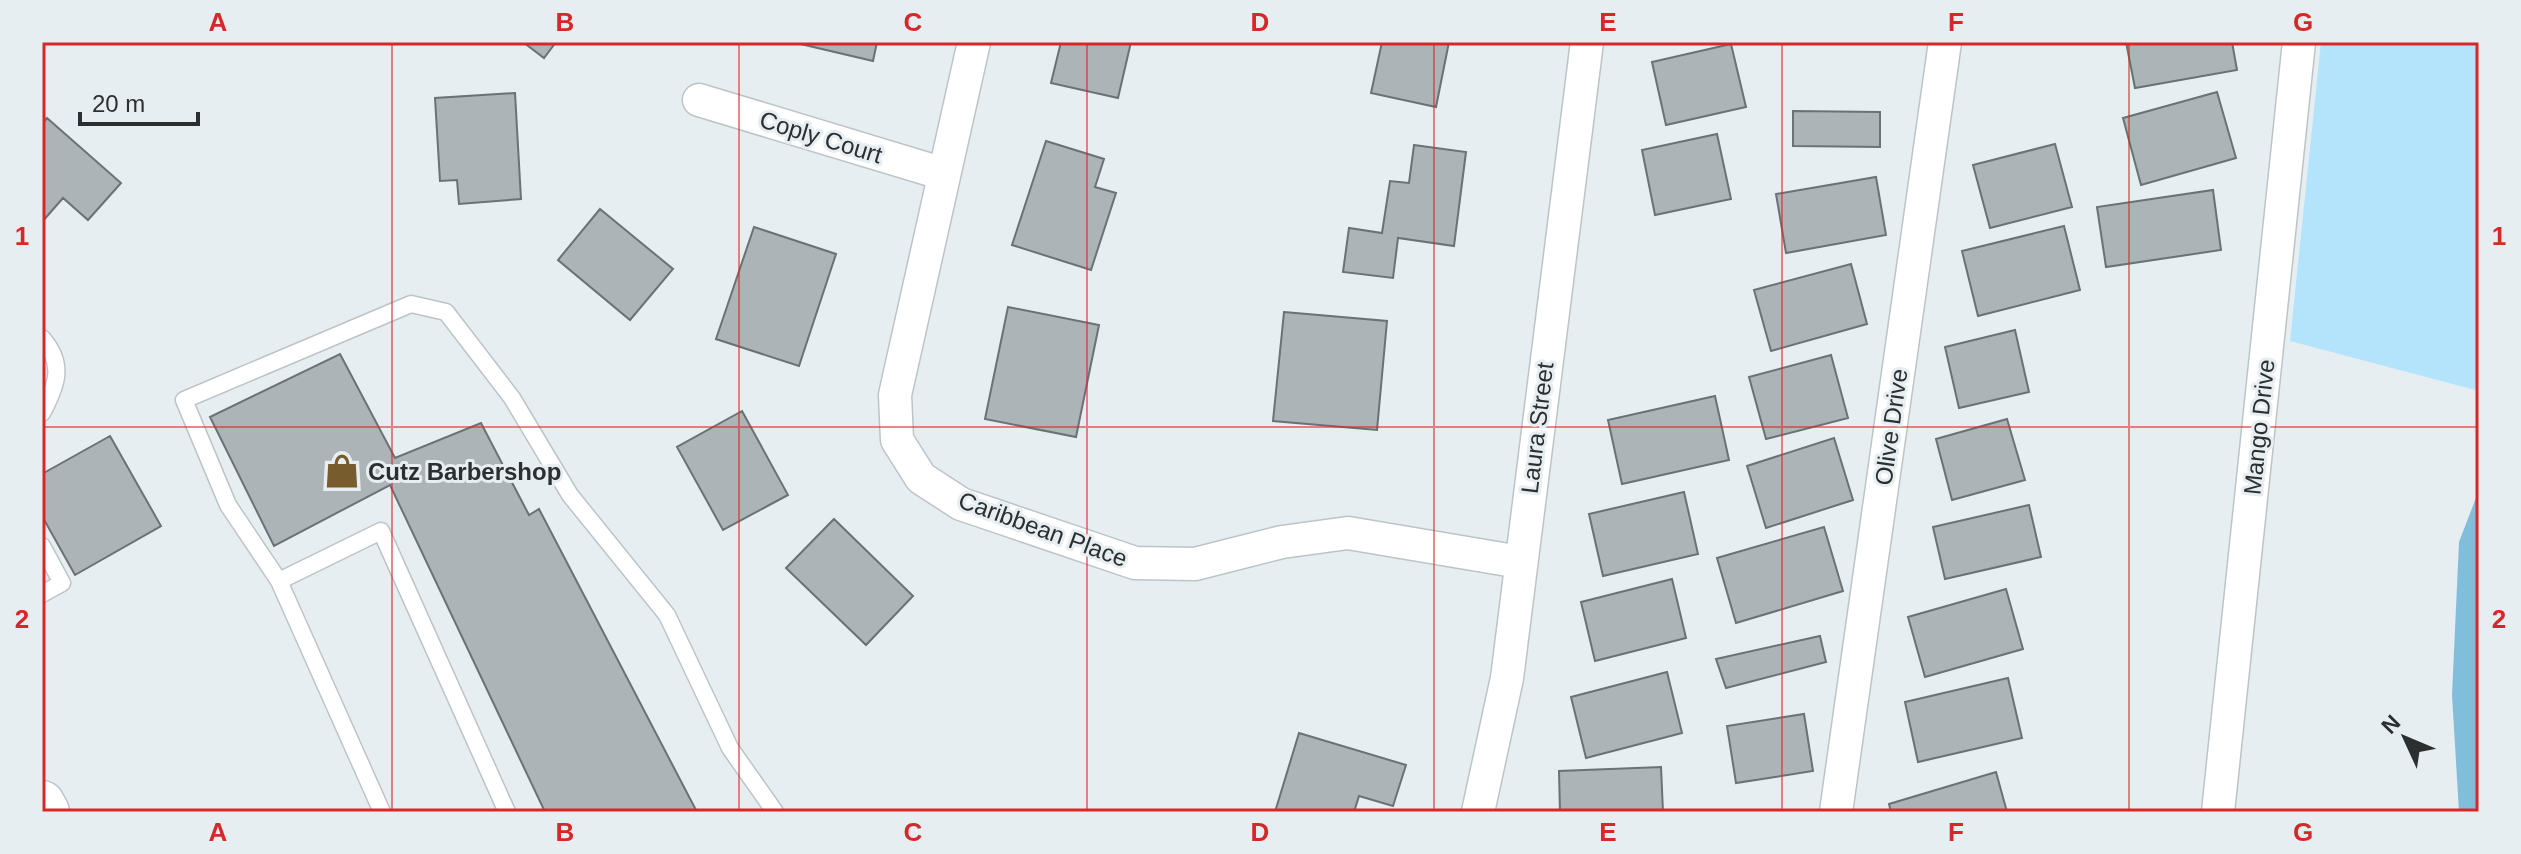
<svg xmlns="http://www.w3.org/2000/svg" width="2521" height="854" viewBox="0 0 2521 854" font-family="Helvetica,sans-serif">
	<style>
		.green { fill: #b4e4fb }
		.water { fill: #81bedb }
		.building { fill: #acb4b7; stroke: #6b7175; stroke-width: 2 }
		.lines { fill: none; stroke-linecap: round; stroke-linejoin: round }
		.service-casing { stroke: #bdc4c8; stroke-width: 19 }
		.minor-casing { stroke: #bdc4c8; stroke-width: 35 }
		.primary-casing { stroke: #bdc4c8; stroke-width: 47 }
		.service { stroke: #fff; stroke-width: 16 }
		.minor { stroke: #fff; stroke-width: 32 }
		.primary { stroke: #fff; stroke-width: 44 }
		.grid { fill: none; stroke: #d62828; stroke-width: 2; stroke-opacity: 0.55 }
		.labels { text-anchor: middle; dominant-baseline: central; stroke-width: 6; stroke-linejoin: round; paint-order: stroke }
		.street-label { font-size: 24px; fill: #2c2f30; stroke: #e6eef1 }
		.poi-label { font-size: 24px; font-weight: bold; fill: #2c2f30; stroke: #e6eef1; text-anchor: start }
		.neatline { fill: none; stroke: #d62828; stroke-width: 3 }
		.grid-label { font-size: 26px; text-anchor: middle; font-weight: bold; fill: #d62828 }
	</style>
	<rect width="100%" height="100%" fill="#e6eef1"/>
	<!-- green -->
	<path class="green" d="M2321 42H2479V391L2290 341Z"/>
	<!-- water -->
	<path class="water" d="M2479 490V812H2459L2452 695 2459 542Z"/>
	<!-- building -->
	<path class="building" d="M523 42H556L544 58Z
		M792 42H877L873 61Z
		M1061 42H1131L1118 98 1051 83Z
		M1382 42H1449L1436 107 1371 93Z
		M2126 42H2232L2237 70 2135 88Z
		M1731 44 1746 107 1666 125 1652 62Z
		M2217 92 2236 158 2141 185 2123 118Z
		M515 93 521 199 459 204 457 180 440 181 435 98Z
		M1793 111 1880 112V147L1793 146Z
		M47 118 121 183 88 220 63 198 42 222V124Z
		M1717 134 1731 199 1655 215 1642 150Z
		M1046 141 1104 159 1095 187 1116 193 1091 270 1012 245Z
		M2055 144 2072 207 1990 228 1973 165Z
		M1414 145 1466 152 1454 246 1398 238 1393 278 1343 272 1349 228 1382 233 1390 181 1409 183Z
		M1876 177 1886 235 1786 253 1776 194Z
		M2213 190 2221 250 2106 267 2097 207Z
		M600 209 673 269 630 320 558 260Z
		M2064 226 2080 290 1978 316 1962 251Z
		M754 227 836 254 799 366 716 339Z
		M1851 264 1867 324 1771 351 1754 290Z
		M1008 307 1099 325 1076 437 985 419Z
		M1284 312 1387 321 1377 430 1273 421Z
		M2015 330 2029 392 1959 408 1945 347Z
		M340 354 395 458 481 423 529 515 539 509 697 812H545L390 485 274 546 210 417Z
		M1831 355 1848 418 1766 439 1749 377Z
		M1715 396 1729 460 1622 484 1608 420Z
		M742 411 788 495 723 530 677 447Z
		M2007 419 2025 480 1952 500 1936 439Z
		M110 436 161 526 75 575 42 516V474Z
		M1834 438 1853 500 1766 528 1747 466Z
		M1684 492 1698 554 1603 576 1589 514Z
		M2029 505 2041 557 1945 579 1933 527Z
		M834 519 913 596 866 645 786 568Z
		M1824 527 1843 591 1736 623 1717 558Z
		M1672 579 1686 638 1595 661 1581 602Z
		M2006 589 2023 649 1925 677 1908 617Z
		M1820 636 1826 662 1726 688 1716 659Z
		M1667 672 1682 733 1586 758 1571 697Z
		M2008 678 2022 738 1918 762 1905 702Z
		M1804 714 1813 771 1736 783 1727 726Z
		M1299 733 1406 765 1393 806 1359 796 1354 812H1275Z
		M1661 767 1663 812H1560L1559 771Z
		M1996 772 2007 812H1891L1889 804Z"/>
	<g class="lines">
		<!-- service casing -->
		<g class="service-casing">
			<path id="service" d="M42 338C65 364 57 385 42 413
				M42 546 62 583 42 594
				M279 581 228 505 184 400 411 304 446 312 512 398 570 495 667 615 730 748 775 812
				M382 812 279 581 381 531 507 812"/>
		</g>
		<!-- minor casing -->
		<g class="minor-casing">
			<path id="minor" d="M974 42 895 395 897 440 921 478 961 504 1135 563 1195 564 1282 542 1348 533 1520 562
				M699 100 944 174
				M1478 812 1507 678 1587 42
				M1836 812 1945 42
				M2218 812 2299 42"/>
		</g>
		<!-- primary casing -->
		<g class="primary-casing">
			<path id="primary" d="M42 803 47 812"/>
		</g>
		<!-- service -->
		<use href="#service" class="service"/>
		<!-- minor -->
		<use href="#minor" class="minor"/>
		<!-- primary -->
		<use href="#primary" class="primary"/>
	</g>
	<!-- grid -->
	<path class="grid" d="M392 42V812M739 42V812M1087 42V812M1434 42V812M1782 42V812M2129 42V812M42 427H2479"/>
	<!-- icons -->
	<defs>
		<g id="shop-bare" transform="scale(2.76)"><path d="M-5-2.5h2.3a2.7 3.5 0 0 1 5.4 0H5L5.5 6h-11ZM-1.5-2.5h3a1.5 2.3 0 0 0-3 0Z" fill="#775c2e" stroke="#e6eef1" stroke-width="2.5" paint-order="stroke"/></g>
	</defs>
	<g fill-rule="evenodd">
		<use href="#shop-bare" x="342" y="471"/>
	</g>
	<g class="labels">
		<!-- street labels -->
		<g class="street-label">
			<text transform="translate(821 137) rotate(17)">Coply Court</text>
			<text transform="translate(1891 427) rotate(-82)">Olive Drive</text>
			<text transform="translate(2259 427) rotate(-84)">Mango Drive</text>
			<text transform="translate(1537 428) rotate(-83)">Laura Street</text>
			<text transform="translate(1043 529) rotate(20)">Caribbean Place</text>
		</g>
		<!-- poi labels -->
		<g class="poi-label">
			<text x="368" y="471">Cutz Barbershop</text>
		</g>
	</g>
	<!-- border -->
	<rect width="2521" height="854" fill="none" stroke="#e6eef1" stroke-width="88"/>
	<!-- north arrow -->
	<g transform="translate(2405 738) rotate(314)" stroke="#e6eef1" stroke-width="6" paint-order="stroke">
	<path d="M0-6L14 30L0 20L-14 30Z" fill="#2c2f30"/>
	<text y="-12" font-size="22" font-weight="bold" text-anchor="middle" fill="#2c2f30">N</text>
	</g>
	<!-- scale -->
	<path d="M80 112v12h118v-12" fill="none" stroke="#2c2f30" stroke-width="4"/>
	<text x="92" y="112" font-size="24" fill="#2c2f30" stroke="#e6eef1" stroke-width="6" paint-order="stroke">20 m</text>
	<rect x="44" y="44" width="2433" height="766" class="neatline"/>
	<g class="grid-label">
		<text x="218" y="31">A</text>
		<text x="565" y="31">B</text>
		<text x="913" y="31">C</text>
		<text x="1260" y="31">D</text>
		<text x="1608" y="31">E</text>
		<text x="1956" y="31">F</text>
		<text x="2303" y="31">G</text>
		<text x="22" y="245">1</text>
		<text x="2499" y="245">1</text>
		<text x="22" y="628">2</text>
		<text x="2499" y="628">2</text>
		<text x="218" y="841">A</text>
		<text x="565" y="841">B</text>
		<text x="913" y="841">C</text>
		<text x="1260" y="841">D</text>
		<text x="1608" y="841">E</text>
		<text x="1956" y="841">F</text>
		<text x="2303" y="841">G</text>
	</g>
</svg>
